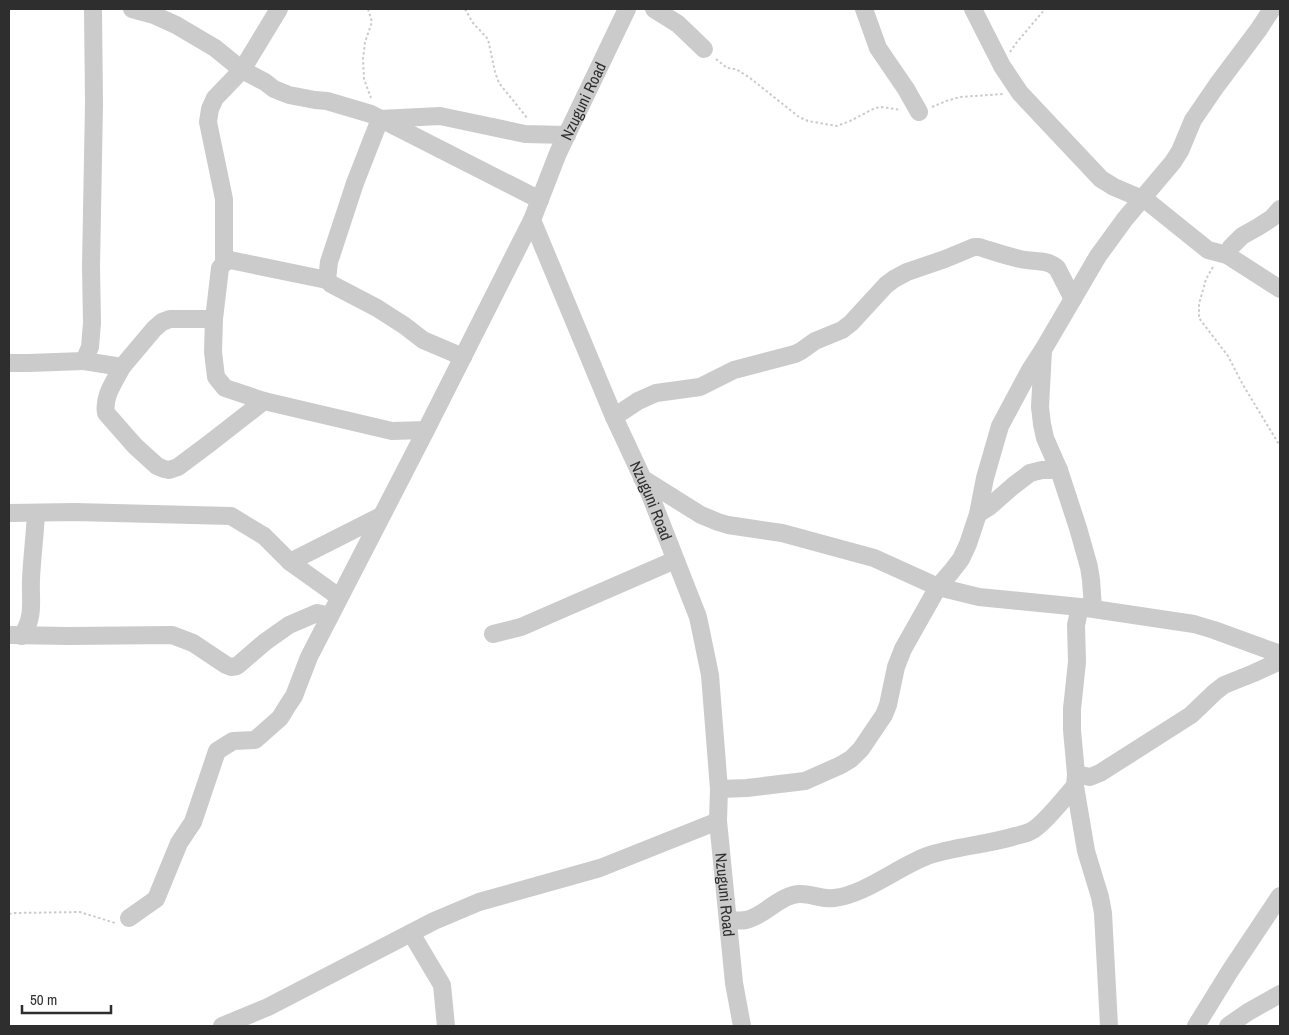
<svg xmlns="http://www.w3.org/2000/svg" width="1289" height="1035" viewBox="0 0 1289 1035" font-family="'Archivo Narrow',sans-serif">
	<style>
		.lines { fill: none; stroke-linecap: round; stroke-linejoin: round }
		.path { stroke: #cbcbcb; stroke-width: 2; stroke-dasharray: 2.5 2.5; stroke-linecap: butt }
		.minor { stroke: #cbcbcb; stroke-width: 18 }
		.labels { text-anchor: middle; dominant-baseline: central; stroke-width: 5; stroke-linejoin: round; paint-order: stroke }
		.street-label { font-size: 16px; fill: #2e2e2e; stroke: #fff }
	</style>
	<rect width="100%" height="100%" fill="#fff"/>
	<g class="lines">
		<!-- path -->
		<path class="path" d="M368 9 372 22 365 42 363 59 364 79 371 98
			M465 9 473 23 488 39 495 72 499 83 528 119
			M1010 52 1017 42 1045 9
			M716 59 727 68 736 69 750 78 799 117 808 121 837 126 850 121 875 108 882 107 901 110
			M932 107 946 101 960 97 1003 94
			M1213 267 1206 279 1199 304V318L1228 356 1243 385 1280 446
			M9 914 15 913 80 912 115 923"/>
		<!-- minor -->
		<g class="minor">
			<path d="M132 9 154 15 176 25 215 48 242 70 265 82 274 89 289 95 315 100 327 101 371 114 540 200"/>
			<path d="M654 9 678 24 704 49"/>
			<path d="M864 9 878 48 906 89 919 112"/>
			<path d="M973 9 1002 66 1020 93 1101 179 1114 187 1147 201 1208 250 1227 255 1280 289"/>
			<path d="M380 119 355 183 329 262 327 280 331 284 377 308 405 326 423 340 463 357"/>
			<path d="M380 119 440 116 525 134 567 135"/>
			<path id="s1" d="M532 220 614 417 649 492 698 617 710 675 719 789 718 821 734 983 742 1026"/>
			<path d="M1227 255 1231 247 1242 236 1258 227 1272 218 1280 209"/>
			<path d="M224 263V199L208 122 210 109 215 98 242 70 279 9"/>
			<path d="M327 280 230 260 224 263 220 268 214 319 213 352 216 377 225 388 264 401 392 431 426 430"/>
			<path d="M1043 350 1040 407 1042 424 1045 438 1059 470 1078 528 1089 567 1091 580 1093 608"/>
			<path d="M84 361 122 367 154 329 162 322 170 319H214"/>
			<path d="M9 363H28L84 361 90 347 92 323 91 266 94 104 93 9"/>
			<path d="M122 367C115 381 103 396 106 413L135 446 157 466 164 469 169 470 178 467 210 443 264 401"/>
			<path d="M614 417 638 401 656 393 700 387 734 370 795 354 801 351 815 341 842 330 851 323 886 285 894 279 907 272 945 259 974 247H979C992 251 1006 256 1020 259 1033 262 1047 259 1057 268L1073 299"/>
			<path d="M642 478 701 515 718 522 728 525 782 533 874 558 938 587 979 597 1080 607 1194 624 1214 630 1280 654"/>
			<path d="M9 513 75 512 231 516 264 536 290 562 381 516"/>
			<path d="M978 514 989 507 1013 486 1030 473 1042 470H1059"/>
			<path d="M290 562 339 597"/>
			<path d="M1080 607 1076 625 1077 662 1072 709V730L1076 774 1075 786 1086 851 1100 897 1103 913 1109 1026"/>
			<path d="M493 634 521 627 675 560"/>
			<path d="M9 635 69 636 172 635 193 643 226 665 231 667 237 666 265 642 289 625 317 613 330 616"/>
			<path d="M22 636C35 615 30 602 31 579 32 557 35 535 36 513"/>
			<path d="M1076 774 1090 777 1100 773 1191 715 1215 692 1224 685 1254 673 1280 661"/>
			<path d="M719 789 747 788 805 781 841 765 851 759 861 749 884 715 888 705 896 667 903 649 938 587 951 572 961 559 968 544 978 514 985 478 1000 426 1030 370 1043 350 1098 256 1125 219 1173 162 1180 151 1193 120 1217 85 1259 29 1272 9"/>
			<path id="s2" d="M129 918 156 899 179 843 193 822 217 751 233 741 255 740 280 718 288 705 294 696 309 657 426 430 532 220 558 153 627 9"/>
			<path d="M728 920C734 920 740 921 746 920 764 916 776 899 793 895 807 891 820 900 834 898 864 895 898 867 927 856 954 847 984 845 1012 837 1019 835 1027 834 1033 830 1046 822 1064 798 1075 786"/>
			<path d="M411 933 442 985 446 1026"/>
			<path d="M222 1026 268 1007 434 921 479 902 600 868 718 821"/>
			<path d="M1196 1026 1230 971 1280 896"/>
			<path d="M1228 1026 1248 1012 1280 994"/>
		</g>
	</g>
	<g class="labels">
		<!-- street labels -->
		<g class="street-label">
			<text stroke="none"><textPath href="#s2" startOffset="956">Nzuguni Road</textPath></text>
			<text stroke="none"><textPath href="#s1" startOffset="305">Nzuguni Road</textPath></text>
			<text stroke="none"><textPath href="#s1" startOffset="710">Nzuguni Road</textPath></text>
		</g>
	</g>
	<!-- border -->
	<rect width="1289" height="1035" fill="none" stroke="#2e2e2e" stroke-width="20"/>
	<!-- scale -->
	<path d="M22 1005v8h89v-8" fill="none" stroke="#2e2e2e" stroke-width="2.5"/>
	<text x="30" y="1005" font-size="15" fill="#2e2e2e" stroke="#ffffff" stroke-width="4" paint-order="stroke">50 m</text>
</svg>
